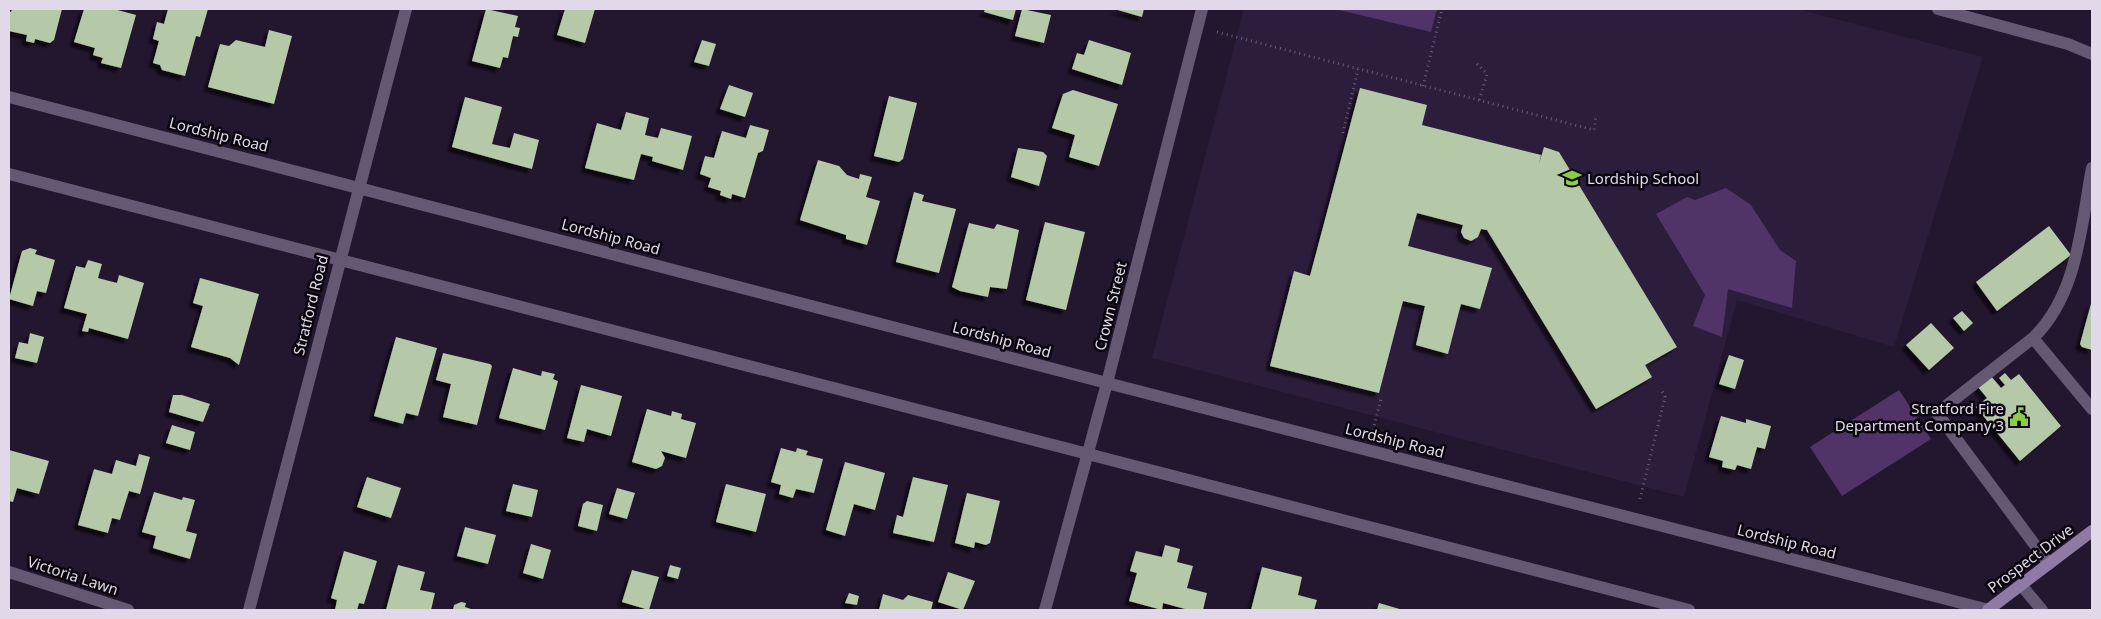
<svg xmlns="http://www.w3.org/2000/svg" width="2101" height="619" viewBox="0 0 2101 619" font-family="'Noto Sans',sans-serif">
	<style>
		.built { fill: #2d1d3c }
		.green { fill: #503468 }
		.building { fill: #b5c8a7; filter: url(#shadow) }
		.lines { fill: none; stroke-linecap: round; stroke-linejoin: round }
		.path { stroke: #685c72; stroke-width: 3; stroke-dasharray: 1 4; stroke-linecap: butt }
		.lane { stroke: #655873; stroke-width: 12 }
		.street { stroke: #655873; stroke-width: 12 }
		.secondary { stroke: #8f79a5; stroke-width: 12 }
		.labels { text-anchor: middle; dominant-baseline: central; stroke-width: 5; stroke-linejoin: round; paint-order: stroke }
		.street-label { font-size: 15px; fill: #e1d8e9; stroke: #0a050f }
		.poi-label { font-size: 15px; fill: #e1d8e9; stroke: #0a050f; text-anchor: start }
	</style>
	<defs>
		<filter id="shadow"><feDropShadow dx="-4.5" dy="4.5" stdDeviation="1" flood-color="#0009"/></filter>
	</defs>
	<rect width="100%" height="100%" fill="#23162f"/>
	<!-- built -->
	<path class="built" d="M1244 9H1797L1983 57 1894 347 1737 300 1684 497 1152 358Z"/>
	<!-- green -->
	<path class="green" d="M1335 9H1437L1431 32Z
		M1726 188 1751 205 1780 250 1796 261 1792 308 1728 289 1722 337 1693 326 1705 295 1656 214 1687 197 1695 200Z
		M1899 390 1931 439 1842 496 1810 447Z"/>
	<!-- building -->
	<path class="building" d="M12 9H62L54 40 50 43 35 39 34 43 26 41 27 35 9 31V11L11 12Z
		M84 9H114L136 15 121 68 101 63 103 58 93 55 95 48 74 42Z
		M168 9H208L200 37 196 36 185 76 162 70 160 65 153 63 159 41 153 39 157 22 164 24Z
		M486 9 518 16 515 27 520 28 518 37 513 36 508 58 503 57 500 68 472 61Z
		M565 9H595L585 43 557 35Z
		M985 9H1016L1013 20 984 12Z
		M1022 9 1051 15 1044 43 1015 36Z
		M1114 9H1144L1142 17Z
		M269 30 292 36 274 104 208 87 220 44 229 46 236 40 265 47Z
		M702 40 716 44 709 66 694 62Z
		M1089 40 1131 53 1122 85 1072 69 1077 53 1084 55Z
		M729 85 753 93 745 117 720 109Z
		M1360 88 1427 105 1422 125 1541 155 1539 164 1544 147 1559 152 1677 347 1645 365 1652 377 1596 409 1487 230 1481 229 1478 237 1471 241 1464 238 1461 232 1463 225 1417 213 1408 246 1492 268 1480 309 1461 304 1448 354 1416 345 1425 306 1403 301 1379 393 1270 366 1294 271 1310 276Z
		M1073 90 1118 104 1099 166 1069 157 1075 135 1052 128 1063 94Z
		M889 96 917 103 903 159 899 162 874 156Z
		M465 97 502 107 492 144 510 148 514 133 539 140 532 169 452 147Z
		M626 112 649 118 645 135 658 138 661 128 692 136 683 170 652 161 653 157 641 154 634 180 585 168 597 123 621 130Z
		M750 125 769 130 763 151 758 153 745 198 732 194 731 199 720 195 721 191 708 187 711 178 700 174 705 156 714 158 722 131 746 138Z
		M1018 148 1043 152 1047 156 1039 186 1011 177Z
		M818 160 839 166 847 175 859 179 860 174 872 177 866 197 880 201 867 245 846 239V235L800 220Z
		M914 192 924 195 922 201 956 209 939 273 896 262Z
		M1045 222 1085 232 1066 310 1026 300Z
		M969 223 994 229 997 224 1019 230 1007 289 990 287 988 297 960 291 952 287Z
		M2049 226 2071 255 1997 311 1976 282Z
		M30 248 37 250 35 254 55 260 46 293 37 291 33 306 9 299 22 251Z
		M88 260 102 264 98 278 117 283 119 275 144 283 128 339 89 328 88 332 82 331 87 314 64 308 76 266 85 268Z
		M200 278 259 294 239 365 230 358 191 347 203 306 193 303Z
		M2092 300V350L2082 347 2080 344Z
		M1962 311 1973 323 1964 331 1953 318Z
		M1931 323 1954 348 1929 370 1906 345Z
		M30 333 44 337 37 363 15 358 19 342 28 344Z
		M396 337 437 348 418 416 406 413 403 424 374 416Z
		M443 353 490 364 492 366 477 425 443 417 451 384 436 380Z
		M1729 355 1744 360 1735 389 1719 384Z
		M513 368 541 376 542 371 555 374 553 379 558 381 545 430 499 418Z
		M2005 373 2011 380 2019 374 2061 426 2020 461 1976 407 1987 398 1978 387 1991 376 2001 388 2005 385 1999 378Z
		M581 385 622 396 611 436 587 429 584 442 567 438Z
		M173 395H182L210 404 203 422 169 412Z
		M647 409 671 416 672 411 682 414 681 419 696 423 686 458 661 451 665 458 662 466 656 469 632 462Z
		M1721 416 1746 423V419L1771 426 1765 449 1757 447 1751 469 1737 465 1735 470 1722 467 1723 461 1709 457Z
		M172 425 195 432 190 450 166 443Z
		M781 448 796 452 797 448 808 451 806 455 823 459 814 493 796 489 793 498 779 494 781 485 771 482Z
		M9 450 49 461 39 494 17 488 13 502 9 501Z
		M139 454 150 457 140 494 129 491 120 520 112 518 108 533 78 525 94 469 112 474 116 460 136 466Z
		M845 462 885 473 875 510 854 504 845 536 826 530Z
		M367 477 401 488 391 518 357 507Z
		M913 477 948 485 934 542 893 533 897 515 903 517Z
		M513 484 538 490 532 517 506 511Z
		M726 484 766 494 756 532 716 522Z
		M617 488 635 493 627 519 609 514Z
		M154 492 182 500 183 497 195 500 186 531 197 534 190 559 153 548 156 536 142 532Z
		M967 493 1000 501 990 543 986 545 975 542 974 548 955 543Z
		M587 501 603 505 597 531 578 526 583 504Z
		M465 527 496 535 488 564 457 556Z
		M531 544 551 550 543 579 523 573Z
		M1165 545 1180 549 1177 562 1193 566 1187 588 1207 593 1203 610H1189L1163 603 1162 610 1129 601 1137 573 1130 571 1136 551 1162 557Z
		M344 551 377 561 364 604 359 603 357 610H335L337 600 331 598Z
		M398 565 425 572 420 590 435 593 431 610H386Z
		M670 565 681 568 678 579 667 576Z
		M1262 567 1302 577 1298 595 1317 600 1314 610H1251Z
		M632 570 659 577 649 610 622 602Z
		M948 572 975 581 963 610 938 602Z
		M849 593 859 596 857 605 845 603Z
		M883 594 903 600 908 595 933 602 931 610H879Z
		M461 602 466 603 465 607 474 610H453L454 605Z
		M1379 603 1403 610H1377Z"/>
	<g class="lines">
		<!-- path -->
		<path class="path" d="M1217 32 1594 130 1596 116
			M1477 64 1487 74 1479 101
			M1423 86 1442 9
			M1343 133 1358 69
			M1373 430 1381 399
			M1640 499 1665 397 1661 389"/>
		<!-- lane -->
		<path class="lane" d="M2033 338 2092 409
			M2049 564 1937 413 2033 338C2078 295 2081 225 2092 168"/>
		<!-- street -->
		<path class="street" d="M1938 9 2068 44 2092 54
			M9 97 1107 383 1989 610
			M9 174 1689 610
			M9 572 128 610
			M2021 585 2042 610
			M249 610 406 9
			M1045 610 1107 383 1202 9"/>
		<!-- secondary -->
		<path class="secondary" d="M1988 610 2092 531"/>
	</g>
	<!-- icons -->
	<defs>
		<g id="school-bare" transform="scale(1.5)"><path d="M0-5L7-2L0 1L-7-2ZM-4 1L0 2.5L4 1V4Q0 6-4 4Z" fill="#8bce46" stroke="#0a050f" stroke-width="2.5" paint-order="stroke"/></g>
		<g id="civic-bare" transform="scale(1.5)"><path d="M-.6-6.5H3V-4.5H.6V-3L4-1V1h2V6H-6V1h2V-1L-.6-3ZM-1.2 2.5V6h2.4V2.5Z" fill="#8bce46" stroke="#0a050f" stroke-width="2.5" paint-order="stroke"/></g>
	</defs>
	<g fill-rule="evenodd">
		<use href="#school-bare" x="1572" y="178"/>
		<use href="#civic-bare" x="2019" y="417"/>
	</g>
	<g class="labels">
		<!-- street labels -->
		<g class="street-label">
			<text transform="translate(219 134) rotate(14)">Lordship Road</text>
			<text transform="translate(611 236) rotate(15)">Lordship Road</text>
			<text transform="translate(310 305) rotate(-76)">Stratford Road</text>
			<text transform="translate(1110 306) rotate(-76)">Crown Street</text>
			<text transform="translate(1002 339) rotate(15)">Lordship Road</text>
			<text transform="translate(1395 440) rotate(14)">Lordship Road</text>
			<text transform="translate(1787 541) rotate(14)">Lordship Road</text>
			<text transform="translate(2030 558) rotate(-37)">Prospect Drive</text>
			<text transform="translate(73 575) rotate(18)">Victoria Lawn</text>
		</g>
		<!-- poi labels -->
		<g class="poi-label">
			<text x="1587" y="178">Lordship School</text>
			<text x="2004" y="408" text-anchor="end">Stratford Fire<tspan x="2004" dy="17">Department Company 3</tspan></text>
		</g>
	</g>
	<!-- border -->
	<rect width="2101" height="619" fill="none" stroke="#e1d8e9" stroke-width="20"/>
</svg>
